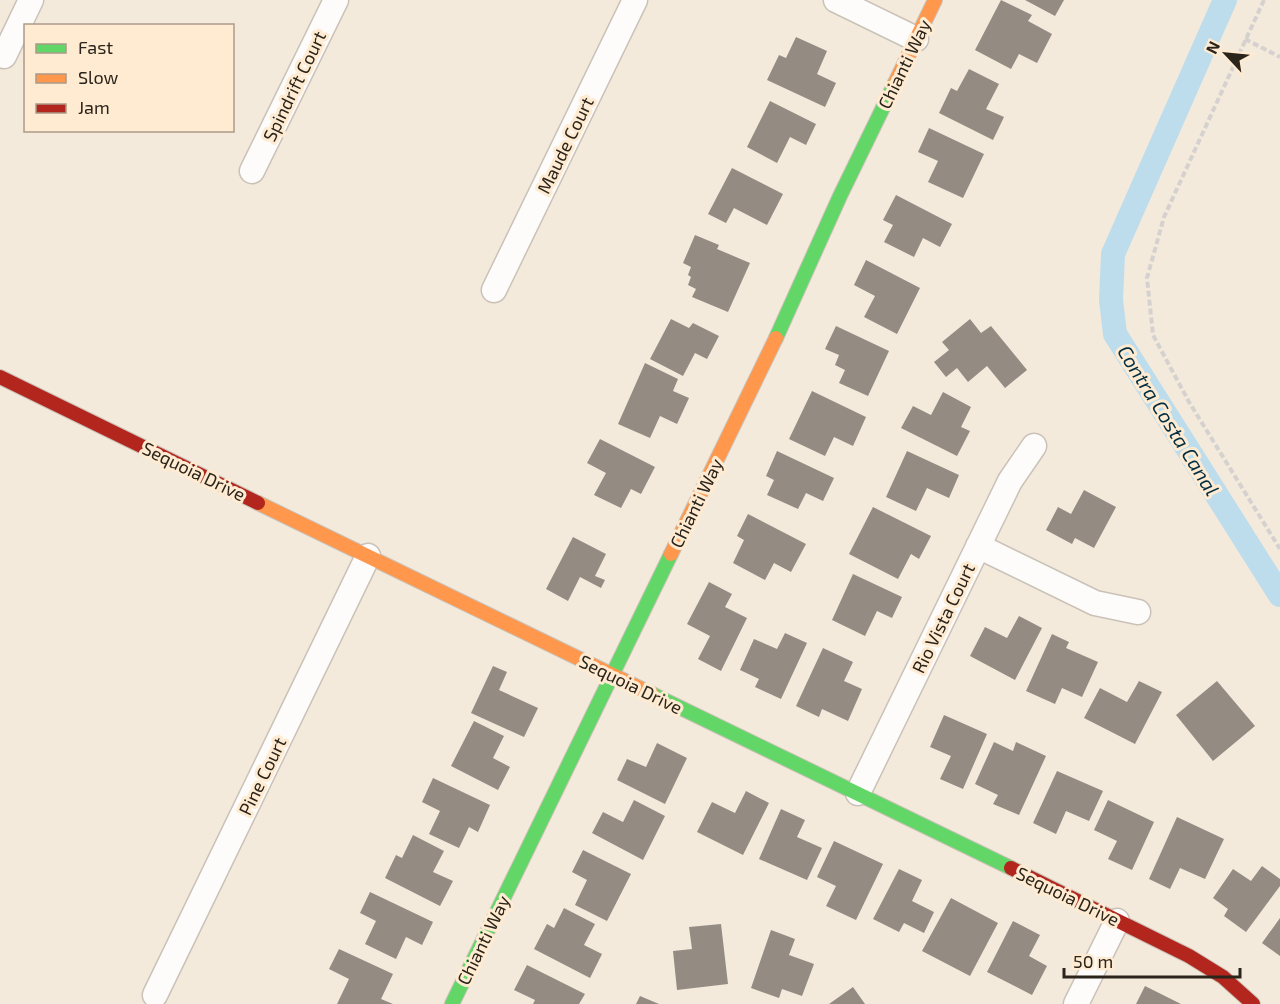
<svg xmlns="http://www.w3.org/2000/svg" width="1280" height="1004" viewBox="0 0 1280 1004" font-family="'Exo 2',sans-serif">
	<style>
		.lines { fill: none; stroke-linecap: round; stroke-linejoin: round }
		.canal { stroke: #bddded; stroke-width: 24 }
		.building { fill: #948b83 }
		.street-casing { stroke: #cac2b8; stroke-width: 27 }
		.fast-casing { stroke: #cac2b8; stroke-width: 16 }
		.slow-casing { stroke: #cac2b8; stroke-width: 16 }
		.jam-casing { stroke: #cac2b8; stroke-width: 16 }
		.path { stroke: #d5d1ce; stroke-width: 4; stroke-dasharray: 6 3; stroke-linecap: butt }
		.street { stroke: #fdfcfa; stroke-width: 24 }
		.fast { stroke: #63d668; stroke-width: 14 }
		.slow { stroke: #ff974d; stroke-width: 14 }
		.jam { stroke: #b3261e; stroke-width: 14 }
		.labels { text-anchor: middle; dominant-baseline: central; stroke-width: 6; stroke-linejoin: round; paint-order: stroke }
		.street-label { font-size: 18px; fill: #2b241b; stroke: #feebd2 }
		.water-label { font-size: 20px; font-style: italic; fill: #022e42; stroke: #feebd2 }
	</style>
	<rect width="100%" height="100%" fill="#f4eadc"/>
	<g class="lines">
		<!-- canal -->
		<path class="canal" d="M1225 0 1113 254 1111 300 1115 334 1280 595"/>
	</g>
	<!-- building -->
	<path class="building" d="M1001 0 1032 15 1028 21 1052 34 1037 63 1019 54 1011 69 975 50Z
		M1025 0H1064L1055 16Z
		M796 37 827 51 817 74 836 83 825 107 767 80 779 55 786 58Z
		M969 69 999 84 986 109 1004 117 993 140 939 113 951 88 957 91Z
		M770 101 816 124 806 145 790 137 777 163 747 147Z
		M929 128 984 154 963 198 928 182 938 161 918 152Z
		M732 168 783 194 767 225 734 208 726 223 708 214Z
		M896 195 952 224 940 247 923 238 914 257 884 242 893 225 883 220Z
		M695 235 719 245 717 249 750 263 728 312 692 297 696 289 688 285 691 277 688 275 691 267 683 263Z
		M866 260 920 288 897 334 864 317 875 296 854 285Z
		M671 319 689 328 693 323 719 336 707 359 695 353 683 376 650 359Z
		M970 319 981 333 991 326 1027 370 1005 388 987 366 968 382 957 368 946 377 934 362 949 350 942 342Z
		M836 326 889 351 868 396 839 383 845 370 835 365 839 355 825 349Z
		M645 363 678 379 673 391 689 398 677 424 660 416 650 438 618 424Z
		M812 391 866 417 853 446 834 437 825 456 789 439Z
		M943 392 971 407 961 427 970 431 957 456 901 428 913 406 931 415Z
		M600 439 655 467 641 494 631 489 621 508 594 495 606 473 587 463Z
		M777 451 834 478 823 501 806 493 798 509 767 495 774 480 766 476Z
		M907 451 959 475 949 498 927 488 916 511 886 497Z
		M1084 490 1116 507 1094 548 1075 538 1072 544 1046 530 1058 507 1071 514Z
		M873 507 931 536 919 559 911 554 898 579 849 554Z
		M748 514 806 544 791 572 774 563 765 580 733 563 744 540 737 536Z
		M573 537 606 554 595 576 605 580 601 588 580 577 568 601 546 589Z
		M853 574 902 597 892 618 877 611 865 636 832 620Z
		M709 582 732 594 725 607 747 618 721 671 698 659 710 636 687 624Z
		M1019 616 1042 628 1015 680 970 656 985 627 1007 638Z
		M785 633 807 643 781 699 755 687 759 679 740 670 754 639 777 649Z
		M1052 634 1069 642 1066 648 1098 662 1082 697 1062 688 1055 704 1026 691Z
		M823 648 853 662 844 681 862 689 848 721 822 709 819 717 796 706Z
		M493 666 507 672 499 690 538 708 524 737 471 713Z
		M1139 681 1162 692 1135 744 1084 718 1100 688 1127 702Z
		M1217 681 1255 726 1213 761 1176 715Z
		M944 715 987 734 963 789 940 779 951 756 930 747Z
		M474 721 504 736 493 758 510 767 498 790 451 766Z
		M994 742 1013 751 1016 742 1046 756 1019 815 993 804 998 795 975 784Z
		M657 743 687 758 665 804 617 780 627 759 646 767Z
		M1057 771 1103 791 1089 821 1066 811 1056 834 1033 823Z
		M433 778 490 805 478 832 469 827 459 848 429 834 440 811 422 802Z
		M746 791 769 803 743 855 697 832 712 802 735 813Z
		M634 800 665 816 643 860 592 833 603 812 623 822Z
		M1108 800 1154 822 1132 870 1108 859 1117 841 1094 830Z
		M781 809 805 820 797 837 822 848 807 880 759 859Z
		M1177 817 1224 839 1205 879 1180 868 1170 889 1149 879Z
		M413 835 444 851 433 872 453 881 440 906 385 878 396 855 402 858Z
		M834 841 883 864 856 920 826 906 836 886 817 877Z
		M583 850 631 874 607 921 575 905 587 880 572 872Z
		M1262 866 1280 879V886L1246 932 1224 916 1228 909 1213 898 1233 869 1251 881Z
		M899 869 922 880 912 901 934 912 924 933 904 923 899 932 873 919Z
		M370 892 433 922 422 945 406 937 396 959 365 944 376 921 360 913Z
		M951 898 998 923 970 976 922 951Z
		M564 908 595 924 584 945 602 954 590 978 534 949 547 924 554 928Z
		M1280 918V956L1262 943Z
		M1013 921 1040 935 1029 956 1047 966 1032 995 987 972Z
		M721 924 728 984 677 990 673 951 692 949 689 927Z
		M771 930 795 939 789 955 814 964 802 996 782 989 779 998 751 988Z
		M339 949 393 974 381 999 393 1004H337L349 979 329 969Z
		M527 965 585 994 579 1004H533L535 1000 514 990Z
		M1145 986 1181 1004H1136Z
		M853 987 865 1004H829Z
		M640 996 659 1004H636Z"/>
	<g class="lines">
		<!-- street casing -->
		<g class="street-casing">
			<path id="street" d="M836 0 916 39
				M0 54 4 56 31 0
				M252 171 336 0
				M494 290 635 0
				M978 546 1095 603 1138 612
				M858 793 1010 481 1034 446
				M155 995 368 556
				M1076 1004 1117 921"/>
		</g>
		<!-- fast casing -->
		<g class="fast-casing">
			<path id="fast" d="M776 338 840 196 895 83
				M652 694 1011 868
				M452 1004 671 554"/>
		</g>
		<!-- slow casing -->
		<g class="slow-casing">
			<path id="slow" d="M895 83 935 0
				M258 503 652 694
				M671 554 776 338"/>
		</g>
		<!-- jam casing -->
		<g class="jam-casing">
			<path id="jam" d="M0 377 258 503
				M1011 868 1189 956 1223 977 1253 1004"/>
		</g>
		<!-- path -->
		<path class="path" d="M1264 0 1164 217 1147 278 1153 335 1189 402 1280 549
			M1245 39 1280 57"/>
		<!-- street -->
		<use href="#street" class="street"/>
		<!-- fast -->
		<use href="#fast" class="fast"/>
		<!-- slow -->
		<use href="#slow" class="slow"/>
		<!-- jam -->
		<use href="#jam" class="jam"/>
	</g>
	<g class="labels">
		<!-- street labels -->
		<g class="street-label">
			<text transform="translate(904 64) rotate(-64)">Chianti Way</text>
			<text transform="translate(294 86) rotate(-64)">Spindrift Court</text>
			<text transform="translate(565 145) rotate(-64)">Maude Court</text>
			<text transform="translate(194 471) rotate(26)">Sequoia Drive</text>
			<text transform="translate(696 503) rotate(-64)">Chianti Way</text>
			<text transform="translate(943 618) rotate(-64)">Rio Vista Court</text>
			<text transform="translate(631 684) rotate(26)">Sequoia Drive</text>
			<text transform="translate(262 776) rotate(-64)">Pine Court</text>
			<text transform="translate(1068 896) rotate(26)">Sequoia Drive</text>
			<text transform="translate(483 940) rotate(-64)">Chianti Way</text>
		</g>
		<!-- water labels -->
		<g class="water-label">
			<text transform="translate(1169 420) rotate(58)">Contra Costa Canal</text>
		</g>
	</g>
	<!-- legend -->
	<rect x="24" y="24" width="210" height="108" fill="#feebd2" stroke="#aa9b89" stroke-width="1.5"/>
	<rect x="36" y="44" width="30" height="9" fill="#63d668" stroke="#aa9b89" stroke-width="1.5"/>
	<text x="78" y="54" font-size="18" fill="#2b241b">Fast</text>
	<rect x="36" y="74" width="30" height="9" fill="#ff974d" stroke="#aa9b89" stroke-width="1.5"/>
	<text x="78" y="84" font-size="18" fill="#2b241b">Slow</text>
	<rect x="36" y="104" width="30" height="9" fill="#b3261e" stroke="#aa9b89" stroke-width="1.5"/>
	<text x="78" y="114" font-size="18" fill="#2b241b">Jam</text>
	<!-- north arrow -->
	<g transform="translate(1226 54) rotate(296)" stroke="#feebd2" stroke-width="4.5" paint-order="stroke">
	<path d="M0-4.5L10 22L0 15L-10 22Z" fill="#2b241b"/>
	<text y="-9" font-size="16" font-weight="bold" text-anchor="middle" fill="#2b241b">N</text>
	</g>
	<!-- scale -->
	<path d="M1064 968v9h176v-9" fill="none" stroke="#2b241b" stroke-width="3"/>
	<text x="1073" y="968" font-size="18" fill="#2b241b" stroke="#feebd2" stroke-width="4.5" paint-order="stroke">50 m</text>
</svg>
